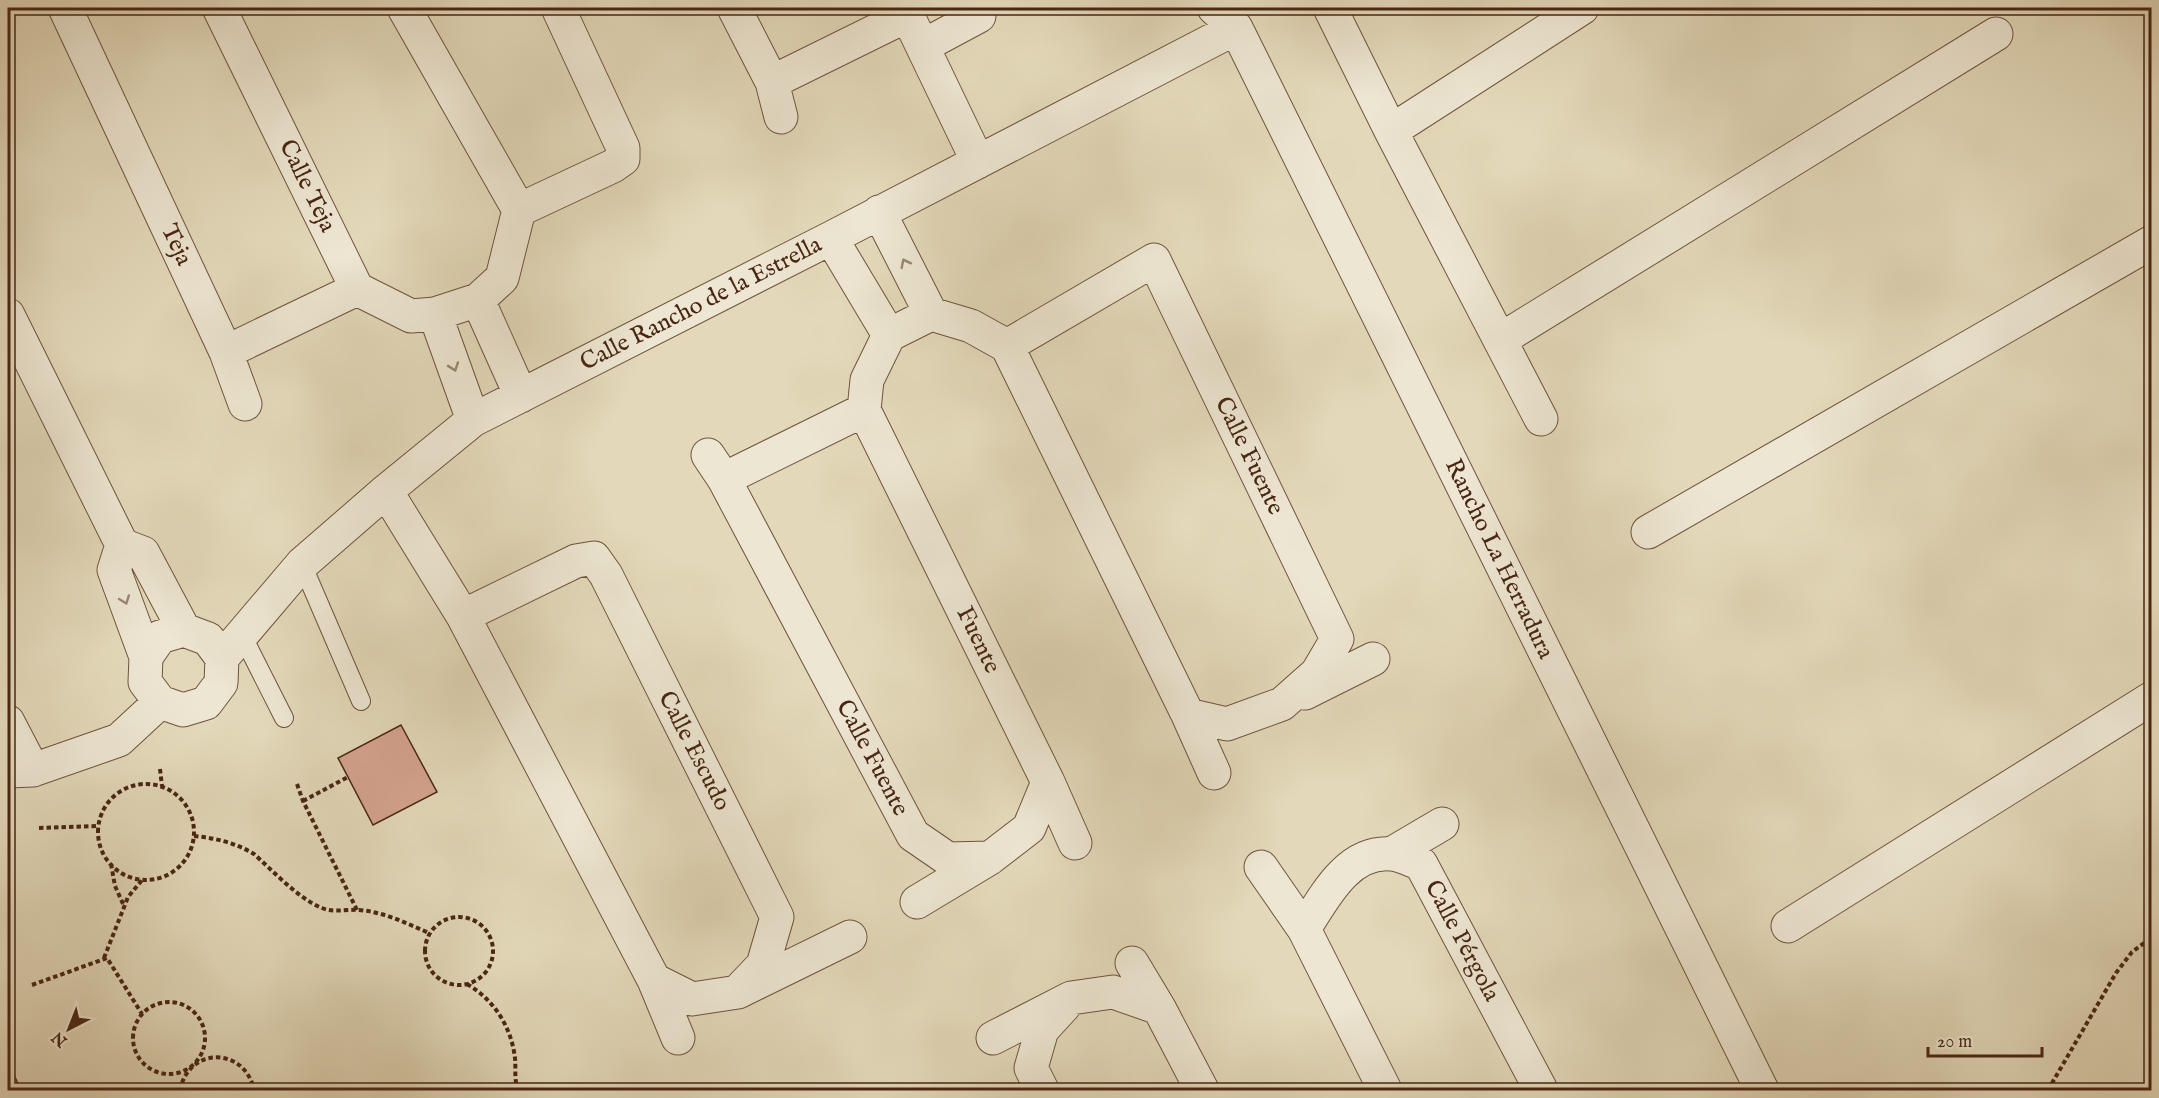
<svg xmlns="http://www.w3.org/2000/svg" width="2159" height="1098" viewBox="0 0 2159 1098" font-family="'IM FELL English',serif">
	<style>
		.building { fill: #d4a38e; stroke: #492613; stroke-width: 1.5 }
		.lines { fill: none; stroke-linecap: round; stroke-linejoin: round }
		.service-casing { stroke: #70533d; stroke-width: 20 }
		.minor-casing { stroke: #70533d; stroke-width: 35 }
		.path { stroke: #492613; stroke-width: 4; stroke-dasharray: 4.5 3; stroke-linecap: butt }
		.service { stroke: #ede6d2; stroke-width: 18 }
		.minor { stroke: #ede6d2; stroke-width: 33 }
		.oneway { stroke: #9b8672 }
		.labels { text-anchor: middle; dominant-baseline: central; stroke-width: 5; stroke-linejoin: round; paint-order: stroke }
		.street-label { font-size: 24px; fill: #492613; stroke: #ede6d2 }
	</style>
	<rect width="100%" height="100%" fill="#e3d9ba"/>
	<filter id="stains"><feTurbulence type="fractalNoise" baseFrequency=".00333" numOctaves="4"/><feColorMatrix values="0 0 0 0 .2 0 0 0 0 .09 0 0 0 0 .02 0 0 0 .5 -.17"/></filter>
	<radialGradient id="worn" r=".72"><stop offset=".6" stop-color="#630" stop-opacity="0"/><stop offset="1" stop-color="#630" stop-opacity=".3"/></radialGradient>
	<!-- building -->
	<path class="building" d="M401 725 437 792 373 825 338 758Z
		M14 1075 21 1090H8V1078Z"/>
	<g class="lines">
		<!-- service casing -->
		<g class="service-casing">
			<path id="service" d="M302 564 361 701
				M242 635 284 718"/>
		</g>
		<!-- minor casing -->
		<g class="minor-casing">
			<path id="minor" d="M65 8 226 352 245 404
				M219 8 357 289 411 316 435 314 478 300 502 278 519 210 404 8
				M734 8 772 82 781 117
				M904 8 978 162
				M1214 8 1236 28 1762 1090
				M1330 8 1391 131 1541 419
				M923 46 979 16
				M772 82 908 15
				M1391 131 1582 8
				M519 210 613 166 623 159V148L558 8
				M879 212 931 314
				M831 238 889 335
				M478 300 521 396
				M435 314 473 420
				M8 315 122 545 143 553 184 630
				M1500 340 1996 34
				M226 352 357 289
				M708 455 724 479 913 835 948 859 990 858
				M724 479 864 410
				M386 491 463 616 654 980 692 999 738 992 850 937
				M1648 532 2152 242
				M122 545 114 570 146 657
				M463 616 576 561 594 558 606 575 777 917 763 965 741 988
				M184 630 208 639 222 658 221 683 206 703 183 710 160 702 145 682 146 657 160 637Z
				M222 658 302 564 386 491 473 420 831 238 1236 28
				M1305 693 1373 659
				M1188 715 1214 773
				M8 722 33 770
				M8 771 33 770 119 740 160 702
				M1048 782 1075 843
				M1391 854 1442 824
				M1261 867 1304 929
				M917 902 990 858 1029 828 1048 782 864 410 867 380 889 335 931 314 971 326 1007 346 1188 715 1227 724 1282 704 1317 673 1337 639 1154 260 1007 346
				M1788 926 2152 698
				M1132 963 1159 1008
				M654 980 678 1038
				M993 1038 1071 998 1113 992 1159 1008 1202 1090
				M1042 1090 1031 1068 1042 1030 1064 1006
				M1385 1090 1304 929C1324 898 1347 851 1390 854 1400 854 1412 861 1421 864L1541 1090"/>
		</g>
		<!-- path -->
		<path class="path" d="M160 769 162 786
			M297 784 303 801 357 910
			M98 832a48 48 0 1 1 96 0a48 48 0 1 1-96 0Z
			M303 801 348 777
			M39 828 98 826
			M194 836C215 838 236 843 254 854 273 871 299 899 322 908 334 913 346 909 359 910 384 912 406 923 429 933
			M111 864 115 886 124 906
			M425 951a34 34 0 1 1 68 0a34 34 0 1 1-68 0Z
			M104 958 128 897 143 879
			M467 984C494 1000 511 1026 515 1058 516 1068 514 1081 518 1090
			M32 985 107 958 142 1014
			M133 1038a36 36 0 1 1 72 0a36 36 0 1 1-72 0Z
			M180 1090C189 1046 245 1047 254 1090
			M2048 1090 2116 973 2132 952 2152 937"/>
		<!-- service -->
		<use href="#service" class="service"/>
		<!-- minor -->
		<use href="#minor" class="minor"/>
	</g>
	<!-- one-way arrows -->
	<defs><path id="oneway-chevron" d="M-2-3.5L2.5 0L-2 3.5" fill="none" stroke-width="1.6" stroke-linecap="round" stroke-linejoin="round" transform="scale(1.5)"/></defs>
	<g class="oneway">
		<use href="#oneway-chevron" transform="translate(905 263) rotate(-117)"/>
		<use href="#oneway-chevron" transform="translate(454 367) rotate(71)"/>
		<use href="#oneway-chevron" transform="translate(125 600) rotate(70)"/>
	</g>
	<g class="labels">
		<!-- street labels -->
		<g class="street-label">
			<text transform="translate(307 186) rotate(64)">Calle Teja</text>
			<text transform="translate(176 245) rotate(65)">Teja</text>
			<text transform="translate(701 304) rotate(-27)">Calle Rancho de la Estrella</text>
			<text transform="translate(1249 456) rotate(64)">Calle Fuente</text>
			<text transform="translate(1499 559) rotate(64)">Rancho La Herradura</text>
			<text transform="translate(978 640) rotate(64)">Fuente</text>
			<text transform="translate(694 751) rotate(63)">Calle Escudo</text>
			<text transform="translate(872 758) rotate(62)">Calle Fuente</text>
			<text transform="translate(1462 941) rotate(62)">Calle Pérgola</text>
		</g>
	</g>
	<!-- margin -->
	<rect width="2159" height="1098" fill="none" stroke="#e3d9ba" stroke-width="30"/>
	<rect x="9" y="9" width="2141" height="1080" fill="none" stroke="#492613" stroke-width="3"/>
	<rect x="15" y="15" width="2129" height="1068" fill="none" stroke="#492613" stroke-width="1.5"/>
	<!-- north arrow -->
	<g transform="translate(69 1029) rotate(222)" stroke="#ede6d2" stroke-width="4.5" paint-order="stroke">
	<path d="M0-4.5L10 22L0 15L-10 22Z" fill="#492613"/>
	<text y="-9" font-size="16" font-weight="bold" text-anchor="middle" fill="#492613">N</text>
	</g>
	<!-- scale -->
	<path d="M1928 1047v9h114v-9" fill="none" stroke="#492613" stroke-width="3"/>
	<text x="1937" y="1047" font-size="18" fill="#492613" stroke="#ede6d2" stroke-width="4.5" paint-order="stroke">20 m</text>
	<rect width="100%" height="100%" filter="url(#stains)"/>
	<rect width="100%" height="100%" fill="url(#worn)"/>
</svg>
